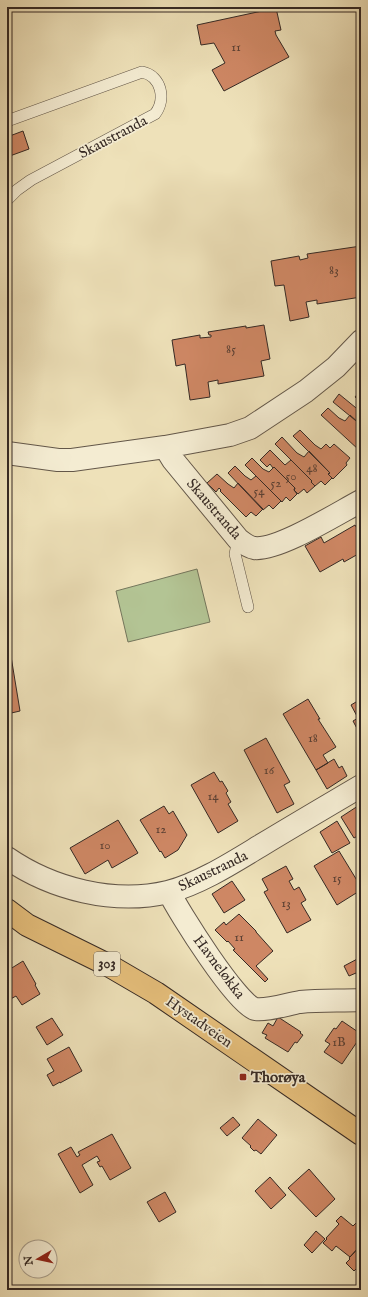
<svg xmlns="http://www.w3.org/2000/svg" width="368" height="1297" viewBox="0 0 368 1297" font-family="'IM FELL English',serif">
	<style>
		.green { fill: #b3c494; stroke: #74765c }
		.building { fill: #ce8764; stroke: #352924 }
		.lines { fill: none; stroke-linecap: round; stroke-linejoin: round }
		.service-casing { stroke: #635749; stroke-width: 12 }
		.minor-casing { stroke: #635749; stroke-width: 24 }
		.primary-casing { stroke: #352924; stroke-width: 24 }
		.service { stroke: #f4ecd2; stroke-width: 11 }
		.minor { stroke: #f4ecd2; stroke-width: 22 }
		.primary { stroke: #e7c07c; stroke-width: 22 }
		.poi-dot { fill: #8f2418; stroke: #f4ecd2; stroke-width: 1.5 }
		.labels { text-anchor: middle; dominant-baseline: central; stroke-width: 3.5; stroke-linejoin: round; paint-order: stroke }
		.number-label { font-size: 13px; fill: #5b4034 }
		.shield { fill: #f4ecd2; stroke: #6e6458; stroke-width: 1 }
		.shield-label { font-size: 14px; font-weight: bold; fill: #352924 }
		.street-label { font-size: 15px; fill: #352924; stroke: #f4ecd2 }
		.poi-label { font-size: 15px; font-weight: bold; fill: #352924; stroke: #f4ecd2; text-anchor: start }
	</style>
	<rect width="100%" height="100%" fill="#eee1b9"/>
	<filter id="stains"><feTurbulence type="fractalNoise" baseFrequency=".005" numOctaves="4"/><feColorMatrix values="0 0 0 0 .2 0 0 0 0 .09 0 0 0 0 .02 0 0 0 .5 -.17"/></filter>
	<radialGradient id="worn" r=".72"><stop offset=".6" stop-color="#630" stop-opacity="0"/><stop offset="1" stop-color="#630" stop-opacity=".3"/></radialGradient>
	<!-- green -->
	<path class="green" d="M197 569 210 622 128 642 116 591Z"/>
	<!-- building -->
	<path class="building" d="M276 8 281 30 275 31 276 35 289 57 224 91 212 70 225 63 214 43 201 45 197 25Z
		M23 131 29 149 7 157V137Z
		M361 246V280L359 281 361 297 317 304V300L306 302 309 317 290 321 284 285 275 286 271 261 299 256 300 260 308 258 307 254Z
		M264 325 270 359 261 361 264 376 218 384V380L208 382 210 397 190 400 185 364 176 366 172 340 200 335V338L211 337V335H209L208 332 246 326V328Z
		M361 390V402L355 397Z
		M339 394 361 412V425L333 402Z
		M328 408 339 418 345 421 350 415 361 425V448L359 450 321 415Z
		M300 430 315 445 321 449 326 444 330 448 334 444 350 458 346 463 347 465 333 479 328 474 330 473 293 436Z
		M282 437 297 453 304 457 309 451 330 473 328 474 332 478 325 485 321 481 315 486 311 482 312 481 275 444Z
		M270 450 285 465 291 460 312 481 311 482 315 486 307 493 304 489 298 494 294 490 295 488 274 467 273 468 270 464 267 467 260 460Z
		M252 458 263 469 269 472 274 467 295 488 294 490 297 494 290 501 286 497 282 502 245 465Z
		M235 466 245 476 251 480 256 476 281 501 273 509 269 505 263 510 228 473Z
		M217 474 228 484 234 488 238 483 263 509 256 516 251 512 246 517 220 491 221 490 219 488 216 492 207 483Z
		M355 525 361 535V555L360 553 344 562 343 559 320 572 305 546 321 537 324 543Z
		M7 632 20 711 7 714Z
		M308 699 320 719H318L336 747 323 755 328 763 316 770 283 714Z
		M361 699V736L353 721 358 718 351 705Z
		M266 738 290 782 284 785 294 804 277 813 244 750Z
		M334 759 339 768 342 766 347 776 327 789 316 770Z
		M214 772 220 782 222 781 228 791 226 793 231 802 228 804 238 821 218 833 191 785Z
		M361 804V834L354 838 341 817Z
		M164 806 169 814 173 811 187 835 178 850 165 858 161 851 160 852 140 820Z
		M118 820 138 853 112 868 108 860 85 874 70 848Z
		M337 821 350 843 332 853 320 832Z
		M339 851 361 887V890L337 905 314 866Z
		M286 866 293 879 289 881 294 890 299 887 306 900 301 903 311 920 287 933 264 892 268 890 262 879Z
		M232 881 245 900 224 913 212 894Z
		M239 914 256 931V932L273 951 256 966 268 979 265 982 233 950 235 949 228 941 227 942 215 930 224 922 226 925Z
		M361 957V979L359 980 356 973 349 976 344 966Z
		M23 961 36 984 35 985 40 994 22 1005 16 996 7 1001V971Z
		M278 1017 301 1032 300 1033 303 1035 297 1043 295 1042 288 1052 265 1038 267 1035 262 1033 268 1023 273 1026Z
		M52 1018 63 1035 47 1045 36 1027Z
		M342 1021 361 1034V1036L342 1064 324 1052 330 1044 325 1041 334 1028 336 1029Z
		M69 1047 82 1071 60 1083V1082L53 1086 47 1075 54 1071 47 1059Z
		M233 1117 240 1125 227 1136 220 1128Z
		M258 1119 277 1135 261 1154 256 1150 254 1151 250 1147 251 1146 242 1138Z
		M112 1134 131 1168 110 1180 102 1166 100 1167 97 1162 100 1161 97 1156 82 1165 93 1185 80 1193 58 1154 71 1147 77 1157 80 1155 78 1152Z
		M309 1169 335 1199 316 1217 288 1188Z
		M270 1177 286 1195 271 1209 255 1191Z
		M165 1192 176 1212 159 1222 147 1202Z
		M341 1216 353 1226 356 1223 361 1227 360 1232 361 1245 350 1257 336 1246 332 1251 323 1243 327 1239 326 1238 339 1224 336 1221Z
		M316 1231 325 1239 312 1253 304 1245Z
		M361 1245V1270L358 1267 354 1271 346 1263 350 1259 349 1258Z"/>
	<g class="lines">
		<!-- service casing -->
		<g class="service-casing">
			<path id="service" d="M7 121 142 72C162 76 166 100 155 114L31 180 17 190 7 200
				M238 539 235 554 248 607"/>
		</g>
		<!-- minor casing -->
		<g class="minor-casing">
			<path id="minor" d="M165 447 173 460 238 539C243 543 248 547 254 548 278 551 338 513 361 501
				M7 453 58 460H72L165 447 230 435 250 428 306 391 336 367 361 341
				M7 858C52 889 114 905 168 892 199 884 232 863 260 846 293 826 327 806 361 786
				M169 892C178 911 238 1006 255 1009 266 1011 288 1004 300 1002 320 1000 341 1001 361 1000"/>
		</g>
		<!-- primary casing -->
		<g class="primary-casing">
			<path id="primary" d="M7 910 27 925 108 965 156 993 361 1134"/>
		</g>
		<!-- service -->
		<use href="#service" class="service"/>
		<!-- minor -->
		<use href="#minor" class="minor"/>
		<!-- primary -->
		<use href="#primary" class="primary"/>
	</g>
	<!-- markers -->
	<rect class="poi-dot" x="239" y="1073" width="8" height="8" rx="2"/>
	<g class="labels">
		<!-- number labels -->
		<g class="number-label">
			<text x="236" y="47">11</text>
			<text x="334" y="270">83</text>
			<text x="231" y="349">85</text>
			<text x="312" y="468">48</text>
			<text x="291" y="476">50</text>
			<text x="276" y="483">52</text>
			<text x="259" y="491">54</text>
			<text x="313" y="738">18</text>
			<text x="269" y="770">16</text>
			<text x="213" y="796">14</text>
			<text x="161" y="829">12</text>
			<text x="105" y="845">10</text>
			<text x="337" y="878">15</text>
			<text x="286" y="903">13</text>
			<text x="239" y="937">11</text>
			<text x="339" y="1042">1B</text>
		</g>
		<!-- shield labels -->
		<rect class="shield" x="94" y="952" width="26" height="24" rx="3"/>
		<g class="shield-label">
			<text x="107" y="964">303</text>
		</g>
		<!-- street labels -->
		<g class="street-label">
			<text transform="translate(113 137) rotate(-28)">Skaustranda</text>
			<text transform="translate(214 509) rotate(49)">Skaustranda</text>
			<text transform="translate(213 871) rotate(-26)">Skaustranda</text>
			<text transform="translate(219 967) rotate(53)">Havneløkka</text>
			<text transform="translate(199 1022) rotate(35)">Hystadveien</text>
		</g>
		<!-- poi labels -->
		<g class="poi-label">
			<text x="251" y="1077">Thorøya</text>
		</g>
	</g>
	<!-- margin -->
	<rect width="368" height="1297" fill="none" stroke="#eee1b9" stroke-width="24"/>
	<rect x="8" y="8" width="352" height="1281" fill="none" stroke="#352924" stroke-width="2"/>
	<rect x="12" y="12" width="344" height="1273" fill="none" stroke="#352924"/>
	<!-- north arrow -->
	<g transform="translate(38 1259) rotate(261)"><circle r="19" fill="#f4ecd2" stroke="#a89e8c"/>
	<path d="M0-3L7 15L0 10L-7 15Z" fill="#8f2418"/>
	<text y="-6" font-size="11" font-weight="bold" text-anchor="middle" fill="#352924">N</text>
	</g>
	<rect width="100%" height="100%" filter="url(#stains)"/>
	<rect width="100%" height="100%" fill="url(#worn)"/>
</svg>
